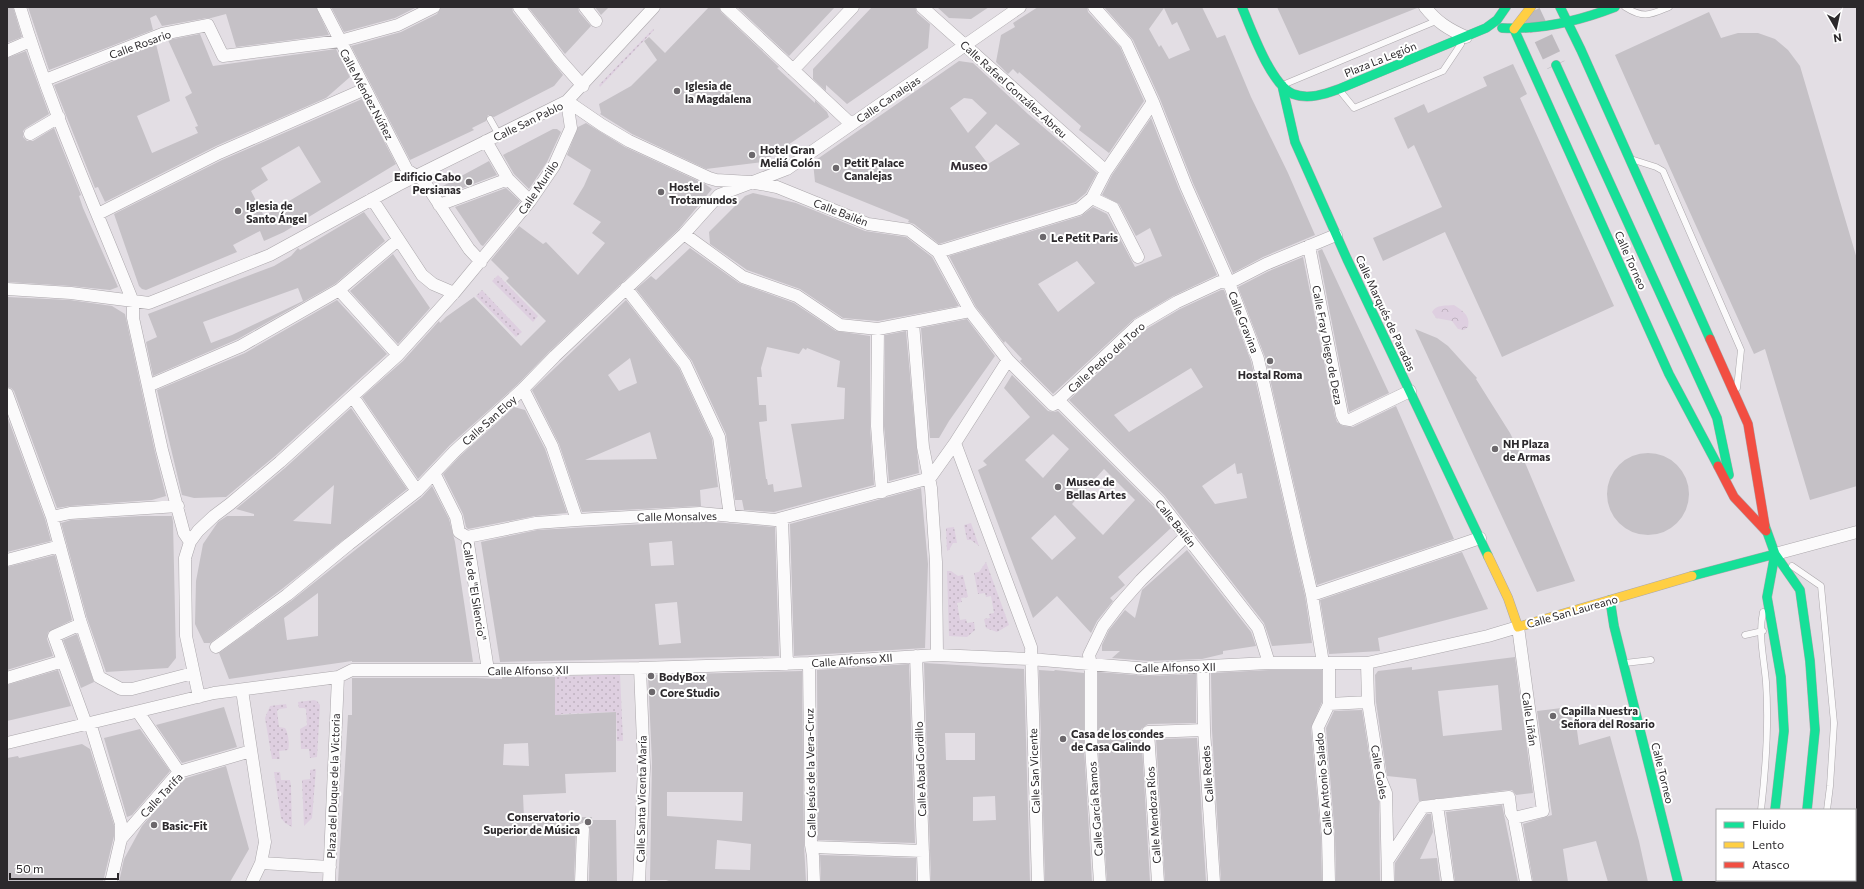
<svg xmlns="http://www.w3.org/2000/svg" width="1864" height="889" viewBox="0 0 1864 889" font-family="Commissioner,sans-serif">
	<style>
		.grass { fill: url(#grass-dots) }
		.park { fill: url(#park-crowns) }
		.building { fill: #c5c1c6; fill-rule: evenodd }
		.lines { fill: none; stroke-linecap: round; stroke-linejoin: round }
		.primary-tunnel { stroke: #bebabf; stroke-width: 19; stroke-dasharray: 19 10; stroke-linecap: butt }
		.lane-casing { stroke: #aba7ab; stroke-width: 7 }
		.street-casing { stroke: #aba7ab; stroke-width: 13 }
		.fast-casing { stroke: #aba7ab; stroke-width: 10 }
		.slow-casing { stroke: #aba7ab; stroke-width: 10 }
		.jam-casing { stroke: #aba7ab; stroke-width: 10 }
		.lane { stroke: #fbfafb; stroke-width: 6 }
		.street { stroke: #fbfafb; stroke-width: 12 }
		.fast { stroke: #16e098; stroke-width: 9 }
		.slow { stroke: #ffcf43; stroke-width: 9 }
		.jam { stroke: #f24e42; stroke-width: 9 }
		.poi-dot { fill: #6c686c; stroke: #fff; stroke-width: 1.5 }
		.labels { text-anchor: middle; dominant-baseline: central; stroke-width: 4; stroke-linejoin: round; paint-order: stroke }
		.street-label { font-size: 11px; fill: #2c292c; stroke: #fff }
		.poi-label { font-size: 11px; font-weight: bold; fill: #2c292c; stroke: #fff; text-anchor: start }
		.neighbourhood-label { font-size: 12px; font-weight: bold; fill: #383138; stroke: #fff }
	</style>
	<defs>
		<pattern id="grass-dots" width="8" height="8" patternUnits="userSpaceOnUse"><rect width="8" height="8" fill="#decfe0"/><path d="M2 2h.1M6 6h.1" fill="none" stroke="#bfb2c0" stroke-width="1.8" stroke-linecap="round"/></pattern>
		<pattern id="park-crowns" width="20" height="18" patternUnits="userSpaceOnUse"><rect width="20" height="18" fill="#decfe0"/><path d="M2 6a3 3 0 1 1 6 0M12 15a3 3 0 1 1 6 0" fill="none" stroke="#bfb2c0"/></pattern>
	</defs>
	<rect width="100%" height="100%" fill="#e3dee4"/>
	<!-- grass -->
	<path class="grass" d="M653 29 654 30 600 87 599 85Z
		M498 275 538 316 533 322 492 281Z
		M482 290 522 332 516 337 476 296Z
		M971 523 979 546 971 540H967L964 525Z
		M954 527 957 543H953L949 550 947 551 946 528Z
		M986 562 1009 625 997 632 986 628 984 619 990 618 989 614 994 613 991 596 986 597 985 593 978 594 974 573 979 572Z
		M947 571H951L958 576 963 575 968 597 961 598 962 602 957 603 960 620 966 619 967 623 974 622 975 630 967 637 949 636Z
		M620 674 623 741H617L616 712 561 714 562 743 555 742V677Z
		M314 700 317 701 320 705 317 757 310 758 309 749H301L300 729 307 725 306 709 304 708H299L298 702Z
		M286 704 287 708 279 709 277 711 279 727 285 728C288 732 290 745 288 750L279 751 280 759H272L265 718 270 706Z
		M316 769 312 818 304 826 302 780 310 779V770Z
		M274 772H280L281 780H290L291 786 292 827 285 823 281 818Z"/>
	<!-- park -->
	<path class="park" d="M1454 305C1462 310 1471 316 1468 327L1464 330 1458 329 1452 321 1436 318 1432 312C1436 304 1446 306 1454 305Z"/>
	<!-- building -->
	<path class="building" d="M7 7H13L22 37 7 43Z
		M28 7H316L329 35 236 47 226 14 211 18H207L162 26 156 15 150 18 153 30 49 70Z
		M331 7H417L395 18 344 32Z
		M441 7H512L513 12 563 75 554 86 494 117 488 115 486 121 472 128 474 130 410 160 351 46 401 32 437 14Z
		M528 7H578L579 12 591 26 565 54Z
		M595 7H609L601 15Z
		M709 7H719L721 12 779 67 777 68 815 103V100L827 112 829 117 763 162 706 169 632 134 600 114 601 113 599 104 631 86 657 60 644 41 649 37 665 53Z
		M737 7H835L789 56Z
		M872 7H915L917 13 930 24 928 48 847 104 826 85V91L813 79V69Z
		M937 7H989L971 19 949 18Z
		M1038 7H1087L1088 12 1120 47 1144 101 1109 153 1079 130 1081 126 1019 72 1018 74 1013 69 1008 74 996 62 1001 35 1015 27 1013 23Z
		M1104 7H1202L1217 38 1225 35 1251 97 1288 173 1315 235 1263 257 1233 273 1193 183 1160 99 1133 40ZM1164 8 1172 25 1177 22 1190 50 1169 59 1161 45 1159 47 1149 29Z
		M1277 7H1417V8L1299 55Z
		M1709 12 1721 38 1738 33H1758L1775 39 1788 50 1800 66 1857 259V486L1810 500 1765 349 1754 354 1659 144 1655 145 1615 55Z
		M200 34 213 66 336 49 350 77 326 98 216 146 105 202 98 187 95 188 54 85 156 44 170 101 137 116 152 153 198 133 195 127 198 126 185 97 192 93 168 40Z
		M26 51 49 114 26 128 23 131V137L27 141H33L54 128 81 195 79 196 83 208 118 287 110 290 71 286 7 282V58Z
		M959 61 973 63 1028 114 1097 173 1086 193 1075 202 939 244 914 224 908 222 909 220 815 182 813 162ZM964 98 972 99 987 113 968 133 950 108ZM996 124 1020 144 988 164 975 147Z
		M1513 64 1527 94 1520 98 1614 306 1502 357 1445 232 1383 261 1373 238 1442 207 1414 145 1408 149 1394 118 1424 104 1428 113 1487 86 1483 77Z
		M362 99 396 164 284 232 264 241 260 231 233 245 237 252 146 290 142 289 139 286 114 214 222 160ZM299 146 321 182 264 216 251 191 268 180 261 168Z
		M1151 118 1179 189 1217 275 1173 296 1134 319 1053 394 1020 361 1022 359 1005 341 1004 343 976 307 949 256 1081 216 1093 207 1107 214 1135 267 1162 256 1150 228 1136 236 1119 204 1102 195 1112 175ZM1077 261 1095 283 1058 312 1038 284Z
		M586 123 625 147 705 184 712 189 679 229 550 351 518 384 450 445 418 479 362 397 403 361 439 321 440 323 446 317 474 297 521 346 546 321 506 281 509 278 491 260 519 226 543 244 546 242 578 275 605 243 592 233 601 222 573 204 584 186 591 170 567 155 578 127Z
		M553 129H557L561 132 547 162 529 189 514 174 503 155Z
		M489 161 497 175 447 194 441 187Z
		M506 188 520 201 483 246 481 245 455 207Z
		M753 193 796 203 865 231 906 237 932 257 959 306 878 321 843 318 800 289 747 270 710 244 709 232 745 196Z
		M364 212 385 241 335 284 238 339 153 376 146 342 157 337 148 314 274 266 291 256 298 248 300 250ZM298 288 303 301 232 335 211 343 203 322Z
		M690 248 739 283 794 303 836 331 870 336V426L874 485 774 512 744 510 742 500H735L726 434 692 361 636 289 651 276 656 280ZM767 347 799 354 803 348 806 350 807 348 840 361 837 387 845 388 844 419 791 424 802 487 774 492 773 484 768 485 767 479H766L759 422 767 421 766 405H759L757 377H762L761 368Z
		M1322 249 1389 393 1349 412 1318 251Z
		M393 254 430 308 398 344 350 291Z
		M1303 257 1335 416 1337 422 1343 426 1353 427 1396 406 1454 539 1317 585 1265 357 1238 287 1269 271Z
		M1221 290H1224L1251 361 1305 596 1312 643 1272 646 1264 623 1165 496 1069 400 1143 331 1180 309ZM1191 368 1203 387 1129 432 1114 415ZM1235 463 1237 474 1242 473 1247 498 1215 504 1202 486Z
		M7 297 70 300 112 306 125 314 155 452 166 496 152 500 70 506 57 508 14 391 11 388 7 387Z
		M337 300 387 354 275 456 226 497 194 498 182 495 157 390 245 353Z
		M626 300 679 368 712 439 718 487 700 490 701 506 582 512 559 444 532 390ZM630 358 637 383 619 391 608 375ZM650 432 657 459 585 460Z
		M967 319 995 356 949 421 939 438H930L921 328Z
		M1415 329 1437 338 1448 346 1477 378 1476 379 1510 433 1526 465 1575 581 1537 592Z
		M906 331 919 473 889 481 884 426 885 335Z
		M1012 375 1048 411 1054 412 1058 411 1153 506 1171 528 1118 577 1125 585 1110 598 1113 601 1097 621 1091 633 1057 596 1033 618 978 470 987 465 983 461 1030 417 1004 388ZM1053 434 1069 449 1043 478 1025 460ZM1104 469 1135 500 1103 535 1072 504ZM1055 515 1076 538 1052 560 1031 538Z
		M514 407 525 410 545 449 567 513 535 516 468 529 466 527 463 514 443 474 460 456Z
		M351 408 407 489 282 589 210 643H204L195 624 196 581 203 544 218 522 227 516H254V514L236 509 285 468ZM334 485 331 524 293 521Z
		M7 416 45 519 51 541 7 552Z
		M1607 494a41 41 0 1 1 82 0a41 41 0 1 1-82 0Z
		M432 486 449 519 455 542 473 662H352V661L229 679 219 653 291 601 422 497ZM318 593V636L287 640 284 618Z
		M921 488 928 564 925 648 794 656 790 524Z
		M141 516H172L173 522 176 658 168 668 106 672 87 618 61 523 71 520Z
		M700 521 775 527 779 656 500 662 481 542 537 530ZM672 541 674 565 651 566 649 543ZM677 602 681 643 659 645 655 604Z
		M1187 550 1251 632 1256 646 1223 651V654L1202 659 1149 661 1112 658 1120 651H1102V645L1109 630 1125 610 1135 618 1142 590Z
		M1462 552 1488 609 1378 638 1380 651 1329 654 1320 600Z
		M55 555 72 620 48 632 47 639 53 656 7 670V567Z
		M77 634 94 682 81 688 63 640Z
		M1515 657 1533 793 1516 795 1512 790H1508L1419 801 1416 779 1387 776 1376 702 1375 675 1378 671 1412 667V670ZM1498 685 1502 730 1443 736 1438 691Z
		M924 663 1024 669 1030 882H931ZM945 733H975V760H946ZM995 796 996 820 973 821V797Z
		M909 664 915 843 818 840 817 670Z
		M58 670 71 706 7 721V685Z
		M1039 670 1054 671 1055 670 1084 673V747L1092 882H1045Z
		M1269 670H1322V702L1311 728 1321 837 1322 882H1221L1212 730 1211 673Z
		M802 671 804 845 806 882H672L666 880H650L652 762 648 675ZM667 792H743L742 821 667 816ZM717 840 751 844 750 870 715 869Z
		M1098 672 1148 676 1196 674V723L1148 724 1141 729 1150 882H1107L1098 747Z
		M502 677H555V715L616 712V772L565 774 566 793 523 795 524 818 592 817 591 820H616L617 881 589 882 590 829 587 823 583 822 579 823 576 828 574 882H338L348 715H352V678H476L502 679ZM528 743 529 766 503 765 504 744Z
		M224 707 237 747 182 763 156 725Z
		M1570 707 1572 720 1576 723 1579 745 1610 736 1639 841 1648 882H1608L1596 841 1563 849 1568 882H1533L1523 824 1552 815 1537 711Z
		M1362 710 1373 779 1379 795 1380 882H1336L1335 836 1326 728 1334 711Z
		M140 729 170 771 132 815 127 817 104 738Z
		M1197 738 1206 882H1165L1156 739Z
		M82 744 90 749 114 825V836L103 882H7V758L18 756 19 758Z
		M226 766 249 849 230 882H119L124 859 142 826 183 779Z
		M1502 805 1518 882H1455L1446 812Z
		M1427 814H1431L1433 832 1420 859 1437 858 1440 882H1395V863Z
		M820 855 916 858V882H821Z"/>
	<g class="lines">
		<!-- primary-tunnel -->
		<path class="primary-tunnel" d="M1531 12 1556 65"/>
		<!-- lane casing -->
		<g class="lane-casing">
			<path id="lane" d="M1625 7C1644 19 1650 15 1669 7
				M1285 84 1436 21
				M1341 92 1354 108 1443 71 1461 44
				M490 119 499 135
				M1634 160 1656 167 1663 171 1741 350 1737 388
				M1792 566 1821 586 1834 723 1830 786 1827 810
				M1745 635 1763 631
				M1625 663 1651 660
				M1761 810C1766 767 1769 725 1766 682 1764 658 1758 635 1763 612
				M1747 882V880
				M1814 882V880"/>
		</g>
		<!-- street casing -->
		<g class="street-casing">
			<path id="street" d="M20 7C50 107 94 204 133 302V318L162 450 184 533 190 542
				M323 7 407 170 423 180 469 249 481 262
				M519 7 559 59 583 86
				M585 7 596 21
				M726 7 851 124
				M922 7 1106 171
				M1094 7 1126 43 1153 102 1186 186 1229 283 1258 359 1312 595 1323 663
				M1425 7C1437 22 1448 29 1466 37
				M7 51 30 41
				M793 70 853 7
				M45 80 162 34 208 25 223 56 340 41 398 25 434 7
				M567 101 602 125 629 141 709 178 716 180 750 182 777 187 868 224 909 230 938 252 970 311 1008 360 1053 405 1138 325 1177 302 1220 282 1229 283 1266 264 1336 235
				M30 134 59 117
				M486 141 508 179 530 201
				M1092 198 1113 208 1138 257
				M372 199 422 275 433 284 454 293
				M439 205 508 179
				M98 214 219 153 365 89
				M684 234 743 277 797 296 840 325 878 329 970 311
				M1309 246 1342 415 1344 419 1350 420 1410 391
				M938 252 1079 209 1092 198 1106 171 1153 102
				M626 288 685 364 719 437 730 516
				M7 289 71 293 149 303 270 255 398 185 567 101 654 7
				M339 290 398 355
				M913 323 923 447 931 488 936 562 937 655
				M878 329 877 426 882 492
				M148 386 241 346 339 290 398 240
				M523 389 552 446 577 520
				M7 394 52 517 80 620 99 677 121 689H132L193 673
				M353 397 417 491
				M1058 400 1159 501 1258 628 1269 663
				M955 443 1031 647 1038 882
				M434 473 456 517 459 532 467 537 488 670
				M930 478 955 443 1008 360
				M52 517 70 513 178 506
				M782 518 787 664
				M467 537 536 523 577 520 700 513 775 520 930 478
				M1775 554 1857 532
				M7 560 60 546
				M1312 595 1480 538
				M81 624 54 636 86 724
				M216 647 287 595 349 544 417 491 455 451 523 389 555 356 684 234 719 195 787 169 1020 7
				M916 656 924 882
				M809 663 811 845 813 856 814 882
				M1367 663 1368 702 1380 778 1386 793 1388 882
				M1203 667 1204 730 1214 882
				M7 678 63 661
				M242 690 265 842 261 863 252 882
				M199 697 186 636 185 558 190 542 198 531 214 516 230 504 280 462 398 355 454 293 530 201 554 166 571 128 567 101
				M1329 704 1368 702
				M138 712 179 772
				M90 723 121 824V839
				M7 743 214 693 338 677 352 670H488L640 668 809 663 937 655 1030 659 1149 669 1269 663H1367L1488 636 1518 627 1543 811 1514 818
				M1437 805 1448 882
				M812 847 923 851
				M1388 860 1423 807 1509 797 1511 813 1514 818 1526 882
				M261 863 330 867
				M111 882 121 839 179 772 251 751
				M329 882 338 677
				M581 882 583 829
				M639 882 644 767 640 668
				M1100 882 1091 747V665L1089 655 1103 626 1119 605 1141 580 1186 536
				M1158 882 1148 732 1204 730
				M1329 882 1328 837 1318 727 1329 704V664"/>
		</g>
		<!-- fast casing -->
		<g class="fast-casing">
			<path id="fast" d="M1242 7C1251 29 1271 85 1293 94 1308 100 1325 94 1339 89L1486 28 1497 20 1506 7
				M1560 7 1581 50 1710 339
				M1502 28C1541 30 1579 21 1615 7
				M1514 29 1669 374 1718 466
				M1556 65 1717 418 1729 475
				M1282 85 1295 142 1347 259 1488 556
				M1765 526 1775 554 1800 590 1810 661 1815 730 1807 810
				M1775 554 1767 597 1781 677 1784 731 1775 810
				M1692 576 1775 554
				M1610 600 1614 626 1678 882
				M1760 882 1761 880
				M1794 882 1795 880"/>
		</g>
		<!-- slow casing -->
		<g class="slow-casing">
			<path id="slow" d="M1514 29 1531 7
				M1488 556 1508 598 1518 627 1692 576"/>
		</g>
		<!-- jam casing -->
		<g class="jam-casing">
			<path id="jam" d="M1710 339 1748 424 1765 526
				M1718 466 1734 497 1766 531"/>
		</g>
		<!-- lane -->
		<use href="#lane" class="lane"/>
		<!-- street -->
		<use href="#street" class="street"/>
		<!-- fast -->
		<use href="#fast" class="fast"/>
		<!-- slow -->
		<use href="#slow" class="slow"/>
		<!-- jam -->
		<use href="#jam" class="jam"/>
	</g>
	<!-- markers -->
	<g class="poi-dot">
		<circle cx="677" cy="91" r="4"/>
		<circle cx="752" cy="155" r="4"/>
		<circle cx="836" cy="168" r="4"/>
		<circle cx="469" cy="182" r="4"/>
		<circle cx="661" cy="192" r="4"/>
		<circle cx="238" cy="211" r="4"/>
		<circle cx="1043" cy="237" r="4"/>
		<circle cx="1270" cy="361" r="4"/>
		<circle cx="1495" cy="449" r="4"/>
		<circle cx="1058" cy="487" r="4"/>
		<circle cx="651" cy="676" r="4"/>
		<circle cx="652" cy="692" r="4"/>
		<circle cx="1553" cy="716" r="4"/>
		<circle cx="1063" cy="739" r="4"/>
		<circle cx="588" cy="822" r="4"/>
		<circle cx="154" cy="825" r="4"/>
	</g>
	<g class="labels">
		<!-- street labels -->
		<g class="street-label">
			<text transform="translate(140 44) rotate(-20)">Calle Rosario</text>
			<text transform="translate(1380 59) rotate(-22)">Plaza La Legión</text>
			<text transform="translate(1014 89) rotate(42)">Calle Rafael González Abreu</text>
			<text transform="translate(367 94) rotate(62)">Calle Méndez Núñez</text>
			<text transform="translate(888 99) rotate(-34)">Calle Canalejas</text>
			<text transform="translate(528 121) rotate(-26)">Calle San Pablo</text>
			<text transform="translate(538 187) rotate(-56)">Calle Murillo</text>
			<text transform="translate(841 212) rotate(21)">Calle Bailén</text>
			<text transform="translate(1631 260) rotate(66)">Calle Torneo</text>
			<text transform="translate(1386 313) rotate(65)">Calle Marqués de Paradas</text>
			<text transform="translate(1244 322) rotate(69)">Calle Gravina</text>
			<text transform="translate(1328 345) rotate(79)">Calle Fray Diego de Deza</text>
			<text transform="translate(1106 357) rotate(-42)">Calle Pedro del Toro</text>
			<text transform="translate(489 420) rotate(-42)">Calle San Eloy</text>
			<text transform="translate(677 516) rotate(-1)">Calle Monsalves</text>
			<text transform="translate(1176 523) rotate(51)">Calle Bailén</text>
			<text transform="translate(475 591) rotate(81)">Calle de "El Silencio"</text>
			<text transform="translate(1572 611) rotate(-16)">Calle San Laureano</text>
			<text transform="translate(852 660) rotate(-4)">Calle Alfonso XII</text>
			<text transform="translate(1175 667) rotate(-1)">Calle Alfonso XII</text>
			<text transform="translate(528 670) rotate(-1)">Calle Alfonso XII</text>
			<text transform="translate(1530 719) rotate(82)">Calle Liñán</text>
			<text transform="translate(920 769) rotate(-92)">Calle Abad Gordillo</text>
			<text transform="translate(1034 771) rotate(-92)">Calle San Vicente</text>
			<text transform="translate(1380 772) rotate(80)">Calle Goles</text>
			<text transform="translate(810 773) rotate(-91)">Calle Jesús de la Vera-Cruz</text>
			<text transform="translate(1663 773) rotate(76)">Calle Torneo</text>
			<text transform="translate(1207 774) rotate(-94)">Calle Redes</text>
			<text transform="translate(1323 784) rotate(-95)">Calle Antonio Salado</text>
			<text transform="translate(333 786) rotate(-88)">Plaza del Duque de la Victoria</text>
			<text transform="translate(161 795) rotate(-47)">Calle Tarifa</text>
			<text transform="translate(641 799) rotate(-89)">Calle Santa Vicenta María</text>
			<text transform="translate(1095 809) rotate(-94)">Calle García Ramos</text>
			<text transform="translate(1153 815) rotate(-94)">Calle Mendoza Ríos</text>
		</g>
		<!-- poi labels -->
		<g class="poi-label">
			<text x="685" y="85">Iglesia de<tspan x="685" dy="13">la Magdalena</tspan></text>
			<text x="760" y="149">Hotel Gran<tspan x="760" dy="13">Meliá Colón</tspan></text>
			<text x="844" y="162">Petit Palace<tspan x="844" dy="13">Canalejas</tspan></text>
			<text x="461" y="176" text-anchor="end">Edificio Cabo<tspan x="461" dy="13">Persianas</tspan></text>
			<text x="669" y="186">Hostel<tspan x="669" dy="13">Trotamundos</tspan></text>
			<text x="246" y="205">Iglesia de<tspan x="246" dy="13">Santo Ángel</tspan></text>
			<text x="1051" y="237">Le Petit Paris</text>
			<text x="1270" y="374" text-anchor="middle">Hostal Roma</text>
			<text x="1503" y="443">NH Plaza<tspan x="1503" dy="13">de Armas</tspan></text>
			<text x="1066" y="481">Museo de<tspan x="1066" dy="13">Bellas Artes</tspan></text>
			<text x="659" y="676">BodyBox</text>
			<text x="660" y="692">Core Studio</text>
			<text x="1561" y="710">Capilla Nuestra<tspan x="1561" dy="13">Señora del Rosario</tspan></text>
			<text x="1071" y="733">Casa de los condes<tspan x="1071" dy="13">de Casa Galindo</tspan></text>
			<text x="580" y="816" text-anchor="end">Conservatorio<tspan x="580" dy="13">Superior de Música</tspan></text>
			<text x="162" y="825">Basic-Fit</text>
		</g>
		<!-- neighbourhood labels -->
		<g class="neighbourhood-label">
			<text x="969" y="165">Museo</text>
		</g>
	</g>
	<!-- border -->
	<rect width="1864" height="889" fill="none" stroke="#2c292c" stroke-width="16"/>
	<!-- legend -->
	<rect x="1716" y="809" width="140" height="72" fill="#ffffff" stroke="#aba9ab"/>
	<rect x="1724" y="822" width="20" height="6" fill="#16e098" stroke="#aba9ab"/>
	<text x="1752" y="829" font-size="12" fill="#2c292c">Fluido</text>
	<rect x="1724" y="842" width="20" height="6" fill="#ffcf43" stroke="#aba9ab"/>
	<text x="1752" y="849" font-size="12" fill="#2c292c">Lento</text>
	<rect x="1724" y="862" width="20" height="6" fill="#f24e42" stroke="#aba9ab"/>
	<text x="1752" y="869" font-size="12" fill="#2c292c">Atasco</text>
	<!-- north arrow -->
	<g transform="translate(1836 28) rotate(171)" stroke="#ffffff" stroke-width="3" paint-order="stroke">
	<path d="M0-3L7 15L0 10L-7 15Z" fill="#2c292c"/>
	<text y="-6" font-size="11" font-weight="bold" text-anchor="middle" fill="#2c292c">N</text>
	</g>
	<!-- scale -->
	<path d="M10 873v6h108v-6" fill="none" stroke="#2c292c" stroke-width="2"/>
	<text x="16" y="873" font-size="12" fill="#2c292c" stroke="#ffffff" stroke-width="3" paint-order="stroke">50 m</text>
</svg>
